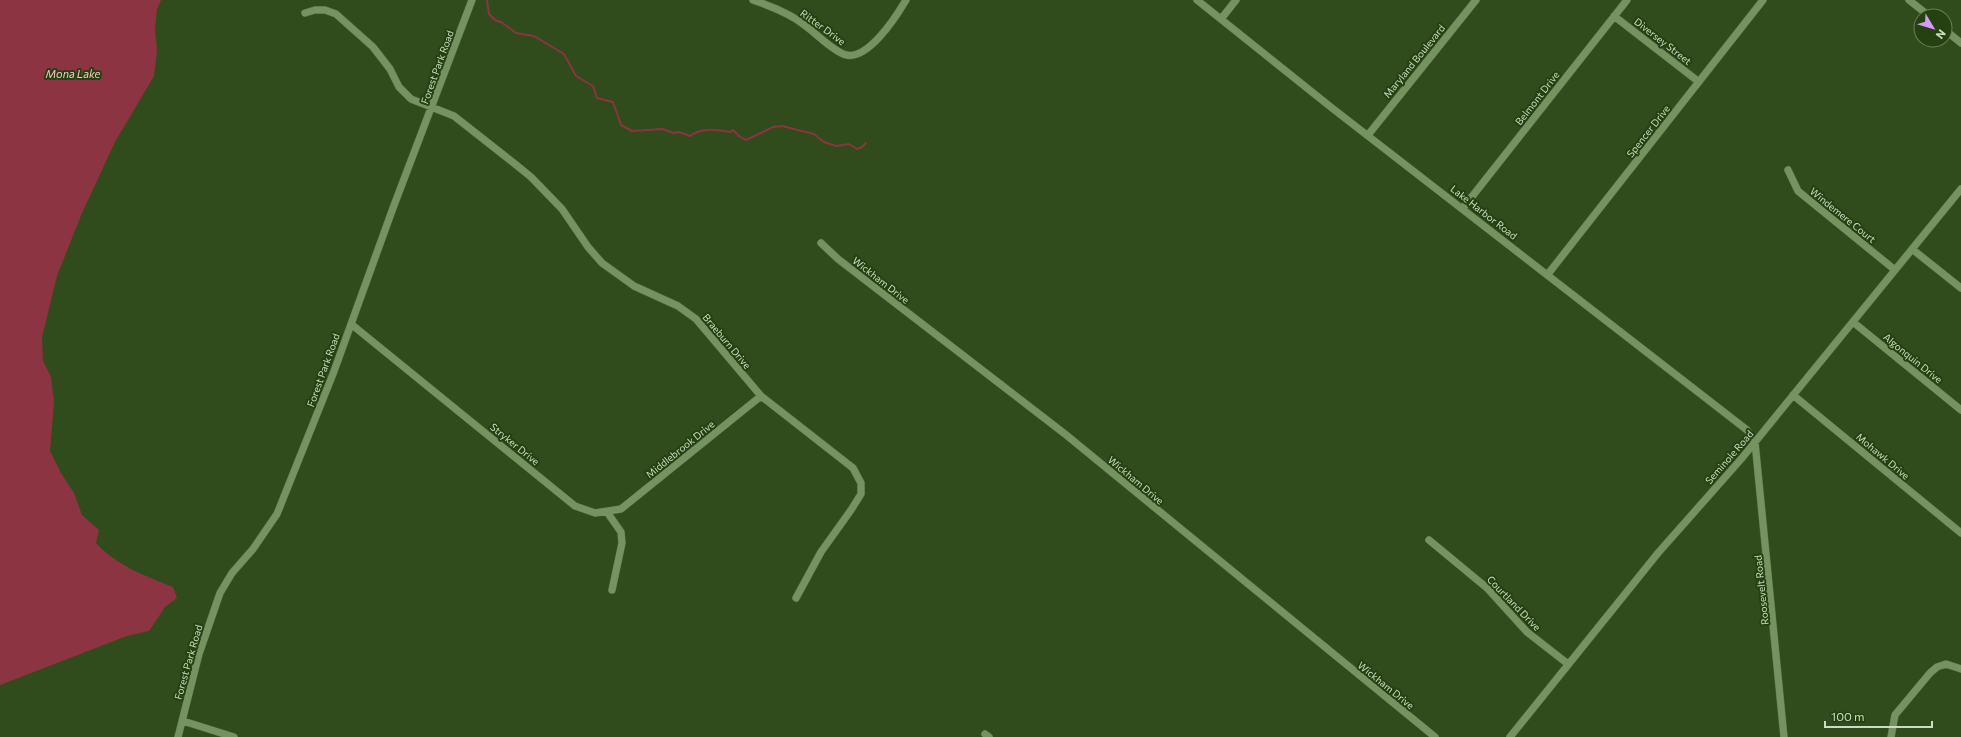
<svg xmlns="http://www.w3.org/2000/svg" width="1961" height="737" viewBox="0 0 1961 737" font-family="Commissioner,sans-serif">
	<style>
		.water { fill: #8c3442 }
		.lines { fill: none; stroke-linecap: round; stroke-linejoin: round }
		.stream { stroke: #8c3442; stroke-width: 2 }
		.minor-casing { stroke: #51683e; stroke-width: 8 }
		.minor { stroke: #759361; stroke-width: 7 }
		.labels { text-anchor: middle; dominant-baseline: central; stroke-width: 4; stroke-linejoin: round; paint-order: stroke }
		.street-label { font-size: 10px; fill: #cbdcc1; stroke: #264111 }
		.water-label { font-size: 11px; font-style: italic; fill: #fbc6ca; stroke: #264111 }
	</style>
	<rect width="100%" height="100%" fill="#304b1c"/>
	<!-- water -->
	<path class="water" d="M0 0H161L157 9 155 28 157 51 154 76 115 142 82 213 57 276 42 337 43 361 51 377 54 402 50 451 61 473 74 493 82 515 99 530 96 543C116 565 145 576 173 587L177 598 165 607 149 631 127 636 0 685Z"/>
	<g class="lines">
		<!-- stream -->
		<path class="stream" d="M487 0 489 14 495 20 501 22 516 33 534 36 564 54 576 76 593 86 597 98 613 102 621 125 632 131 662 129 674 133 679 132 690 136C700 127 717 130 730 132L733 130 739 136 746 140 773 127 782 126 814 134 824 142 836 146 849 144 857 149 862 147 866 143"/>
		<!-- minor casing -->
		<g class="minor-casing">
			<path id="minor" d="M753 0C770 6 789 13 803 24 816 33 828 47 843 54 866 64 896 17 906 0
				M1197 0 1332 108 1747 430 1755 442 1784 737
				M1909 0 1929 16
				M305 13 315 10H325L336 14 373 47 390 69 399 87 411 99 454 116 515 164 531 177 562 209 588 247 602 263 634 286 678 306 696 319 761 396 853 468 861 483V494L851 510 821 552 796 598
				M1614 16 1699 82
				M1221 19 1236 0
				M1945 30 1961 43
				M1368 135 1476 0
				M1788 170 1798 191 1895 270
				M1463 208 1627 0
				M821 243 838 259 1065 434 1435 737
				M1912 249 1961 288
				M1548 274 1763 0
				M1853 322 1961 410
				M351 324 575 506 595 513 621 509 761 396
				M1793 395 1961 533
				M607 512 621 532 622 543 612 590
				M1429 540 1487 588 1527 632 1568 664
				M183 721 234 737
				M985 734 989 737
				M178 737 199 654 220 593 232 573 253 549 277 514 333 374 393 208 472 0
				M1510 737 1658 553 1742 458 1961 189
				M1891 737 1895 715 1930 673 1937 667 1946 664 1961 669"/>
		</g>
		<!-- minor -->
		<use href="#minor" class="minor"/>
	</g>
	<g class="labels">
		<!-- street labels -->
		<g class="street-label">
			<text transform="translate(823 27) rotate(36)">Ritter Drive</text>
			<text transform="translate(1663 41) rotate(38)">Diversey Street</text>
			<text transform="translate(1414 61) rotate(-51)">Maryland Boulevard</text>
			<text transform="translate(437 67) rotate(-70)">Forest Park Road</text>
			<text transform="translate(1537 98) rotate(-52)">Belmont Drive</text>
			<text transform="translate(1648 131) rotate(-52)">Spencer Drive</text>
			<text transform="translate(1484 212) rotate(38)">Lake Harbor Road</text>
			<text transform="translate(1843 215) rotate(39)">Windemere Court</text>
			<text transform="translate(881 280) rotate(38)">Wickham Drive</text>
			<text transform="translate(727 341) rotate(50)">Braeburn Drive</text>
			<text transform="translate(1913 358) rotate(39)">Algonquin Drive</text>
			<text transform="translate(323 370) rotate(-70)">Forest Park Road</text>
			<text transform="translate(515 444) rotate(39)">Stryker Drive</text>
			<text transform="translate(680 449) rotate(-39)">Middlebrook Drive</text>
			<text transform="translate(1883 456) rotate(40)">Mohawk Drive</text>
			<text transform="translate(1729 457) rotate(-49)">Seminole Road</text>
			<text transform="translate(1136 480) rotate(40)">Wickham Drive</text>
			<text transform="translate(1761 590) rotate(-96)">Roosevelt Road</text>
			<text transform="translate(1514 603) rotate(46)">Courtland Drive</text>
			<text transform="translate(188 662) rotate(-74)">Forest Park Road</text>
			<text transform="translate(1386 685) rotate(39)">Wickham Drive</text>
		</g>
		<!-- water labels -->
		<g class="water-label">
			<text x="73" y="73">Mona Lake</text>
		</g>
	</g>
	<!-- north arrow -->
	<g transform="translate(1933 28) rotate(128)"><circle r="19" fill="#264111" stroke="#687f57"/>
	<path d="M0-3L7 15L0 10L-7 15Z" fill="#d89af8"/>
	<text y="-6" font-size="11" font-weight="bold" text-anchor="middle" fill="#cbdcc1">N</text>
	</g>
	<!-- scale -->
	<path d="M1825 721v6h107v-6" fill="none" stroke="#cbdcc1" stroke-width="2"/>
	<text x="1831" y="721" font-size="12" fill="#cbdcc1" stroke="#264111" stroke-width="3" paint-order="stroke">100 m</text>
</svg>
